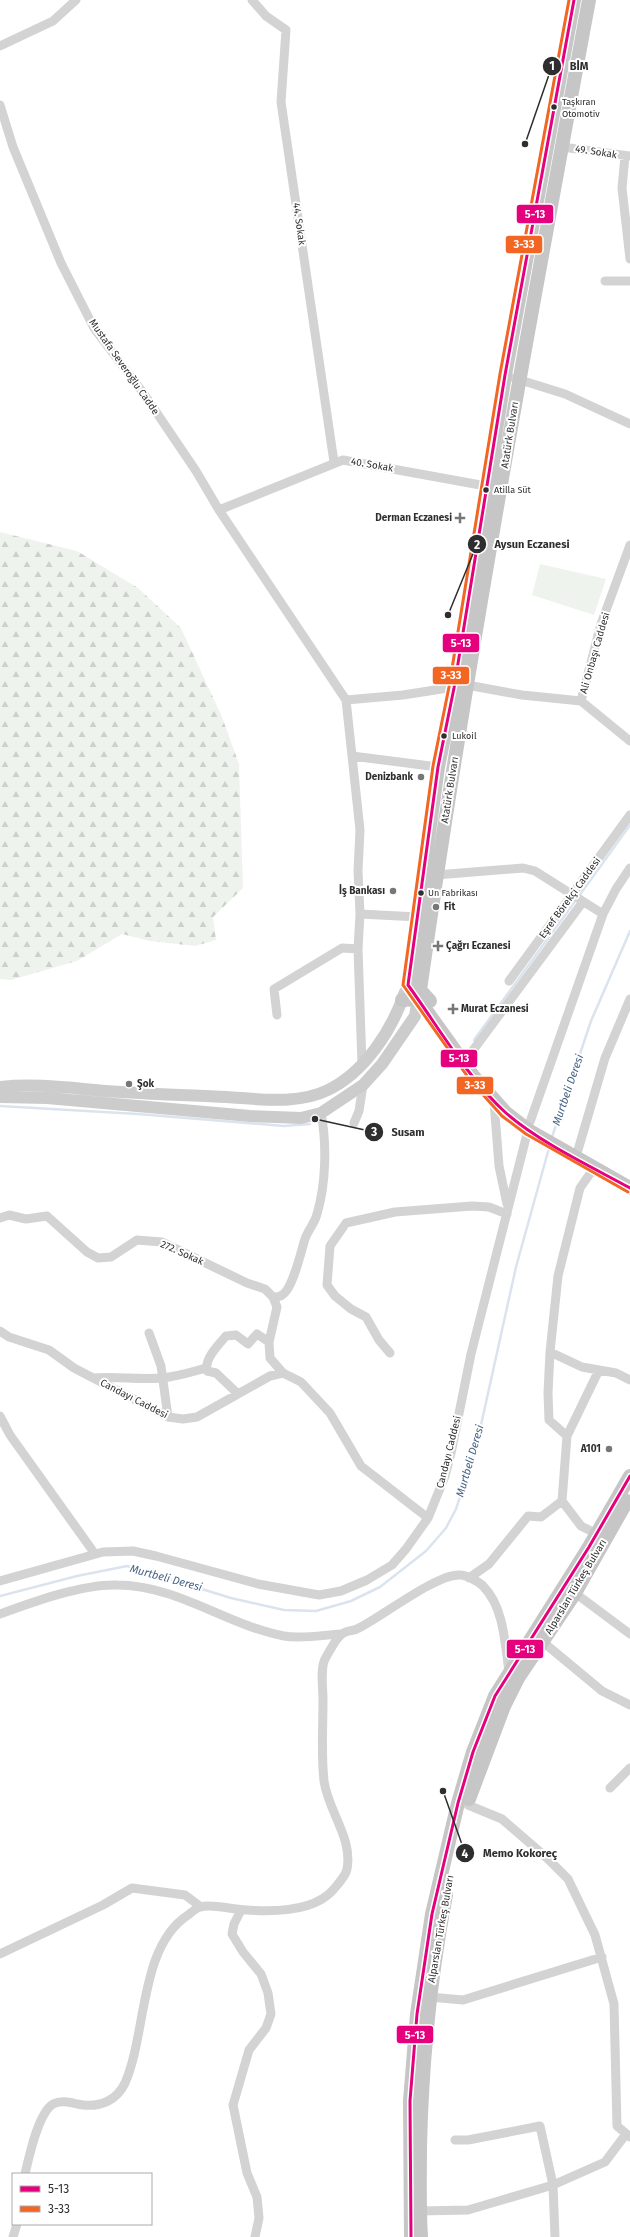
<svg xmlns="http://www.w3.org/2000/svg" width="630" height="2237" viewBox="0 0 630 2237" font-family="'Fira Sans',sans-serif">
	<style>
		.forest { fill: url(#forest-firs) }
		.garden { fill: #eff3ed }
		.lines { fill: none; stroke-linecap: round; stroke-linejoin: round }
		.stream { stroke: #dbe4ee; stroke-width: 2.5 }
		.street { stroke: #d3d3d3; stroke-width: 9 }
		.secondary { stroke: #ccc; stroke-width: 12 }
		.primary { stroke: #c6c6c6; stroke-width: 14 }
		.bus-1-casing { stroke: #fff; stroke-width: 6 }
		.bus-2-casing { stroke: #fff; stroke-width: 6 }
		.bus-1 { stroke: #e5007d; stroke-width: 3 }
		.bus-2 { stroke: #f26522; stroke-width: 3 }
		.bus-dot { fill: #2e2e2e; stroke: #fff; stroke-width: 1.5 }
		.poi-dot { fill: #777; stroke: #fff; stroke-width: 1.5 }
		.labels { text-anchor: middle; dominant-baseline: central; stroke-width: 4; stroke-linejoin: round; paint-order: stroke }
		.bus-label { font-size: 9px; fill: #2e2e2e; stroke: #fff; text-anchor: start }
		.street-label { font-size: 10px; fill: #2e2e2e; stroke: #fff }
		.poi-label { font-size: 10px; font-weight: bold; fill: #2e2e2e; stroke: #fff; text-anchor: end }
		.water-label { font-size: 11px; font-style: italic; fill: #466386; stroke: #fff }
		.leader { fill: none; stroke: #2e2e2e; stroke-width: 1.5 }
		.callout-dot { fill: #2e2e2e; stroke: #fff; stroke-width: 1.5 }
		.mark-label { font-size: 12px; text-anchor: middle; font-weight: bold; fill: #fff }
		.callout-label { font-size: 11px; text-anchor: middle; font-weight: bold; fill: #2e2e2e; stroke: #fff; stroke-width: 4; stroke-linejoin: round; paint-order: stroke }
		.line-badge { stroke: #fff; stroke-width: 1.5 }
		.badge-label { font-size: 11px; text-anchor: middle; font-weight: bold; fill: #fff }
	</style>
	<defs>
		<pattern id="forest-firs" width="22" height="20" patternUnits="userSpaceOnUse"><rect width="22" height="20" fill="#eff3ed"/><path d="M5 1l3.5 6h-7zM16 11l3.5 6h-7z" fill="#cdd1cc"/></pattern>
	</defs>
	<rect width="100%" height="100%" fill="#fff"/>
	<!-- forest -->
	<path class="forest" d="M0 532 77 551 138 588 181 628 222 717 239 764 243 888 213 917 216 940 195 946 150 941 122 934 77 961 11 980 0 979Z"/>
	<!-- garden -->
	<path class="garden" d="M540 564 606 579 594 615 532 595Z"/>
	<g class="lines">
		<!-- stream -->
		<path class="stream" d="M579 896 630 825
			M474 1040 576 900
			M0 1106 138 1114 284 1126 310 1124
			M552 1137 591 1021 630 931
			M0 1596 77 1576 127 1566 231 1598 284 1610 316 1611 351 1601 380 1587 426 1551 446 1528 456 1509 475 1452 516 1267 549 1148"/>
		<!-- street -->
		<path class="street" d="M252 0 266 16 286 30 281 102 334 462
			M0 46 53 21 76 0
			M0 105 13 147 61 263 94 328 144 394 196 471 219 510 346 700 360 830 358 871 360 914 358 949 362 1064
			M562 147 630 156
			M625 156 622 188 630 259
			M605 281H630
			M514 378 565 394 630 424
			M219 510 343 460 486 486
			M630 545 601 624 581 701 630 741
			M346 700 403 695 467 685 522 695 581 701
			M352 756 438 767
			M436 875 523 868 535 871 603 914
			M360 914 418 917
			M509 981 630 815
			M277 1015 274 989 342 948 358 949
			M468 1057 582 903
			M494 1101 499 1166 507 1204
			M530 1122 603 914 616 889 630 868
			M354 1123 359 1111 363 1085
			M578 1150 605 1058 630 999
			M594 1168 580 1188 558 1276 550 1352 582 1367 616 1373 630 1380
			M0 1218 9 1215 26 1219 47 1216 87 1252 98 1258 111 1257 137 1240 162 1242 247 1283 265 1289 273 1297 277 1307 269 1342 270 1358 283 1373
			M273 1297C275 1297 280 1297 282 1295 293 1289 301 1251 305 1239 308 1230 315 1223 317 1214 326 1184 327 1144 321 1113
			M0 1331 9 1337 49 1350 74 1368 168 1417 183 1419 197 1417 270 1376 283 1373 301 1382 330 1413 361 1466 428 1518
			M149 1333 161 1366 168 1417
			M550 1352 548 1393 549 1420 567 1436
			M390 1353 379 1340 366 1317 351 1309 335 1296 327 1285 330 1246 346 1223 395 1212 472 1206 489 1207 507 1214
			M93 1378C116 1376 138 1380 161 1378 176 1377 191 1372 206 1368
			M237 1393 216 1373 207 1371C204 1359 219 1344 226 1336L236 1335 248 1344 257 1334 269 1342
			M0 1416 10 1435 95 1554
			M597 1534 581 1526 562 1501 567 1436 599 1370
			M469 1578 489 1564 528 1516 541 1517 562 1501
			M0 1581 103 1552 133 1551 156 1556 258 1584 319 1595 341 1591 367 1580 392 1565 406 1549 428 1518 445 1476 451 1453 471 1354 528 1130
			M575 1593 630 1634
			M0 1614C33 1602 82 1584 117 1585 177 1585 226 1625 284 1636 302 1639 323 1635 341 1634
			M543 1642 602 1691 630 1705
			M610 1788 630 1768
			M468 1805 502 1819 547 1858 568 1879 595 1935 614 2004 617 2126 630 2137
			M241 1910 234 1924 232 1934 243 1952 261 1974 268 1993 271 2014 266 2028 249 2050 233 2105 247 2173 257 2197 259 2218 255 2237
			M0 1954 103 1905 132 1888 185 1895 201 1907
			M429 1997 463 2000 602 1957
			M455 2140H468L540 2126 553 2185 555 2237
			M25 2174C29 2157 38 2113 53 2104 63 2099 74 2104 83 2105 101 2107 117 2100 125 2083 147 2033 139 1947 188 1915 191 1913 196 1908 200 1907 210 1904 226 1908 236 1909 265 1912 312 1914 333 1890 337 1885 346 1876 347 1869 353 1838 328 1811 324 1781 321 1754 323 1726 323 1700 323 1688 320 1669 325 1659 329 1652 336 1638 342 1634 346 1631 352 1631 357 1629 379 1619 437 1573 460 1575 466 1575 478 1581 483 1586 504 1607 505 1644 509 1672
			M419 2211 468 2210 553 2185 605 2162 626 2134
			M13 2237 17 2224"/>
		<!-- secondary -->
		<path class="secondary" d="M0 1087C35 1083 70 1088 106 1091 146 1094 186 1095 227 1097 259 1099 298 1105 328 1090 365 1072 392 1030 405 992
			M0 1097 47 1098 250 1116 301 1118 321 1113 363 1085 382 1064 415 1016 419 993"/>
		<!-- primary -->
		<path class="primary" d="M574 0 505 375 454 688 438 767 408 985 474 1077 505 1112 528 1130 630 1188
			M402 1000 418 999 425 1001
			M430 1001 420 990C467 659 528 329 589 0
			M469 1799 504 1706 518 1678 575 1593 627 1501
			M411 2237 410 2101 417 2014 432 1914 458 1803 473 1752 495 1696 589 1547 630 1476
			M421 2237C419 2207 420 2176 420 2146 422 2061 430 1978 446 1895"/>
		<!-- bus-1 casing -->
		<g class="bus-1-casing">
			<path id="bus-1" d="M574 0 505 375 454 688 438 767 408 985C437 1025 469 1080 506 1113 539 1142 590 1166 630 1188
				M411 2237 410 2101 417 2014 432 1914 458 1803 473 1752 495 1696 589 1547 630 1476"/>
		</g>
		<!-- bus-2 casing -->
		<g class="bus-2-casing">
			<path id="bus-2" d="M569 0 500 374 449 687 433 766 403 985 470 1080 502 1116 526 1134 628 1192"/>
		</g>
		<!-- bus-1 -->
		<use href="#bus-1" class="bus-1"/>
		<!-- bus-2 -->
		<use href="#bus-2" class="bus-2"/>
	</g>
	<!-- markers -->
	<g class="bus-dot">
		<circle cx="554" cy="107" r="3.5"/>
		<circle cx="486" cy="490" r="3.5"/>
		<circle cx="444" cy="736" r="3.5"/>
		<circle cx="421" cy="893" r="3.5"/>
	</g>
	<g class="poi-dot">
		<path d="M458 512h4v4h4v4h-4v4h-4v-4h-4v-4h4z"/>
		<circle cx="421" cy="777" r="4"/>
		<circle cx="393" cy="891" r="4"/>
		<circle cx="436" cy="907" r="4"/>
		<path d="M436 940h4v4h4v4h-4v4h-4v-4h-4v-4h4z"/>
		<path d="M451 1003h4v4h4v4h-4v4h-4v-4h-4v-4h4z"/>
		<circle cx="129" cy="1084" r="4"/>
		<circle cx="609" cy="1449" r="4"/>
	</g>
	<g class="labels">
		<!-- bus labels -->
		<g class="bus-label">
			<text x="562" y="102">Taşkıran<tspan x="562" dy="12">Otomotiv</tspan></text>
			<text x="494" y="490">Atilla Süt</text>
			<text x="452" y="736">Lukoil</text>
			<text x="428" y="893">Un Fabrikası</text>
		</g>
		<!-- street labels -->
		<g class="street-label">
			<text transform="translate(596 152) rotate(9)">49. Sokak</text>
			<text transform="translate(299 224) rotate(82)">44. Sokak</text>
			<text transform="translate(124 367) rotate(55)">Mustafa Severoğlu Cadde</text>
			<text transform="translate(510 435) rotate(-81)">Atatürk Bulvarı</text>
			<text transform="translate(372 465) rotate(10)">40. Sokak</text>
			<text transform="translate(595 653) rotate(-74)">Ali Onbaşı Caddesi</text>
			<text transform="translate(450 790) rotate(-81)">Atatürk Bulvarı</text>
			<text transform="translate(570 898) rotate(-54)">Eşref Börekçi Caddesi</text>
			<text transform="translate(182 1253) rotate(24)">272. Sokak</text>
			<text transform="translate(134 1399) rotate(27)">Candayı Caddesi</text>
			<text transform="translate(449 1452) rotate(-76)">Candayı Caddesi</text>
			<text transform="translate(576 1587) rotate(-59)">Alparslan Türkeş Bulvarı</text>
			<text transform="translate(441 1929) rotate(-80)">Alparslan Türkeş Bulvarı</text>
		</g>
		<!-- poi labels -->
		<g class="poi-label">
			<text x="452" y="518">Derman Eczanesi</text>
			<text x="413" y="777">Denizbank</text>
			<text x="385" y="891">İş Bankası</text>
			<text x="444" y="907" text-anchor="start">Fit</text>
			<text x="446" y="946" text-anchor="start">Çağrı Eczanesi</text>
			<text x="461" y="1009" text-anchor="start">Murat Eczanesi</text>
			<text x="137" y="1084" text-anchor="start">Şok</text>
			<text x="601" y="1449">A101</text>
		</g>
		<!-- water labels -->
		<g class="water-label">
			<text transform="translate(568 1090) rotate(-71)">Murtbeli Deresi</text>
			<text transform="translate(470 1461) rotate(-74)">Murtbeli Deresi</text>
			<text transform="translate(166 1578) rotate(15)">Murtbeli Deresi</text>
		</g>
	</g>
	<!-- callouts -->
	<path class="leader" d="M525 144L552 66M448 615L477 544M315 1119L374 1132M443 1791L465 1853"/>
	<g class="callout-dot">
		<circle cx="525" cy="144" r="4"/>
		<circle cx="448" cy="615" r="4"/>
		<circle cx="315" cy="1119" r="4"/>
		<circle cx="443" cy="1791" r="4"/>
		<circle cx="552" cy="66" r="10"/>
		<circle cx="477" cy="544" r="10"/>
		<circle cx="374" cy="1132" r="10"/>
		<circle cx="465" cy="1853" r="10"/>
	</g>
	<g class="mark-label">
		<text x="552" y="70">1</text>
		<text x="477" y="549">2</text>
		<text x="374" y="1136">3</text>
		<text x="465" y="1858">4</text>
	</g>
	<g class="callout-label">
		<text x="579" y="70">BİM</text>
		<text x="532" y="548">Aysun Eczanesi</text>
		<text x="408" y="1136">Susam</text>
		<text x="520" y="1857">Memo Kokoreç</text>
	</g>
	<g class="line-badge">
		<rect x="516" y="204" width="38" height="20" rx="4" fill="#e5007d"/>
		<rect x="505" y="235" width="38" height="19" rx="4" fill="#f26522"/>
		<rect x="442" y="633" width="38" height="20" rx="4" fill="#e5007d"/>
		<rect x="432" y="666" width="38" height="19" rx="4" fill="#f26522"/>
		<rect x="440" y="1049" width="38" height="19" rx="4" fill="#e5007d"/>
		<rect x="456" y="1076" width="38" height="19" rx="4" fill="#f26522"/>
		<rect x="506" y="1639" width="38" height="20" rx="4" fill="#e5007d"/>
		<rect x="396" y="2025" width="38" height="19" rx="4" fill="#e5007d"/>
	</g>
	<g class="badge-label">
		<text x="535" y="218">5-13</text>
		<text x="524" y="248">3-33</text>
		<text x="461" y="647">5-13</text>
		<text x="451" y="679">3-33</text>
		<text x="459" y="1062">5-13</text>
		<text x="475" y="1089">3-33</text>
		<text x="525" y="1653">5-13</text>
		<text x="415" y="2039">5-13</text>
	</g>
	<!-- legend -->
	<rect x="12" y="2173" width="140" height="52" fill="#ffffff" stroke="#ababab"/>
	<rect x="20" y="2186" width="20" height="6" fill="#e5007d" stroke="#ababab"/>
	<text x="48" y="2193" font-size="12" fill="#2e2e2e">5-13</text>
	<rect x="20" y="2206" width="20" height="6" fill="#f26522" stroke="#ababab"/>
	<text x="48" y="2213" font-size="12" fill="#2e2e2e">3-33</text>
</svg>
